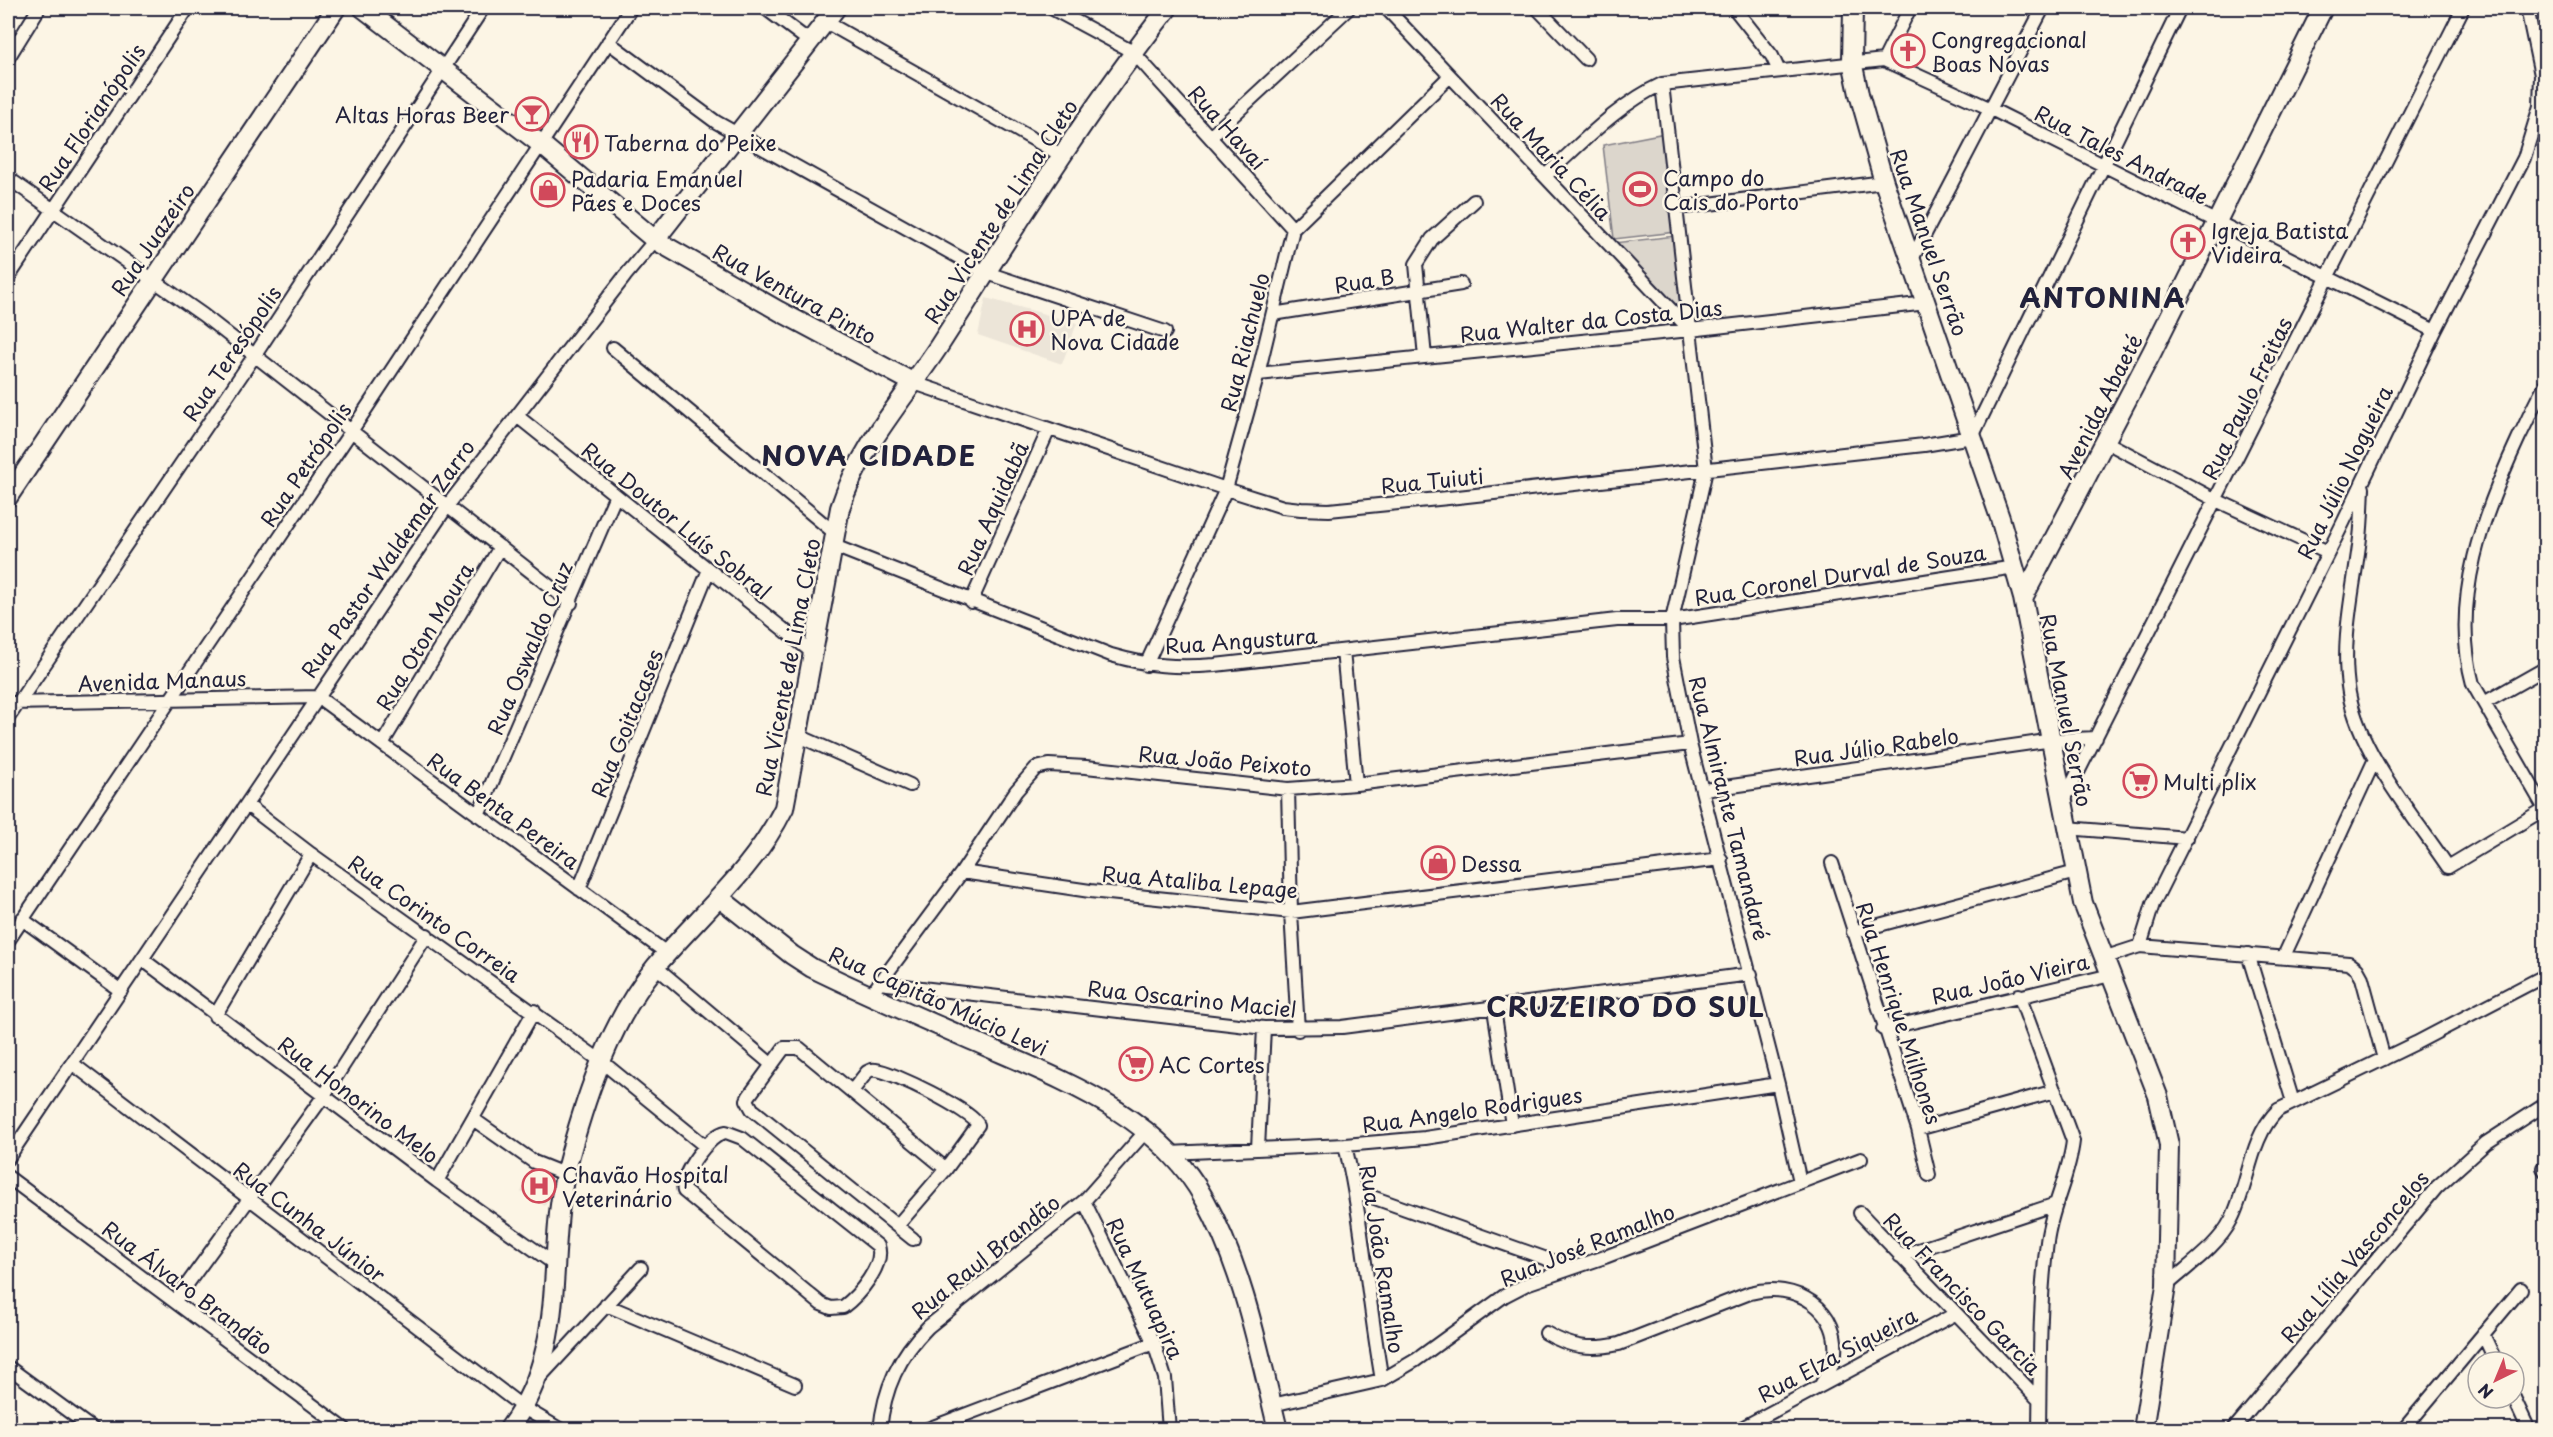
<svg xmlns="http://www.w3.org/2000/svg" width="2553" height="1437" viewBox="0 0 2553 1437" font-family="'Playpen Sans',sans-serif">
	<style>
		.built { fill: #ece5d8 }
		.green { fill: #dcd6cc; stroke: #7f7c84; stroke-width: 1.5 }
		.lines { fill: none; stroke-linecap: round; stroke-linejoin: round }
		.street-casing { stroke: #22223b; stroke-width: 16 }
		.secondary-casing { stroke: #22223b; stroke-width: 22 }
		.street { stroke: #fcf5e5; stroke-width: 12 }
		.secondary { stroke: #fcf5e5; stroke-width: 18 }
		.labels { text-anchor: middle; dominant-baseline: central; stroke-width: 5; stroke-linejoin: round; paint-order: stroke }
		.poi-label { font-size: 21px; fill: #22223b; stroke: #fcf5e5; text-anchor: start }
		.street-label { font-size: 21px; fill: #22223b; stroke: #fcf5e5 }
		.district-label { font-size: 27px; font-weight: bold; letter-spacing: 1.5px; fill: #22223b; stroke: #fcf5e5 }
	</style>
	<rect width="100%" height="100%" fill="#fcf5e5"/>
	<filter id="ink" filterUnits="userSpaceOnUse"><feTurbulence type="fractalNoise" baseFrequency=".0167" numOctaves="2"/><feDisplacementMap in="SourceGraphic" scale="12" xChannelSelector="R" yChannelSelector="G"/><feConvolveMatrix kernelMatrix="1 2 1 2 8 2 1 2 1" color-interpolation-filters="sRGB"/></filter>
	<g filter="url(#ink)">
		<!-- built -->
		<path class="built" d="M986 298 1077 323 1062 364 978 335Z
			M535 1166 557 1180 545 1206 521 1192Z"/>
		<!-- green -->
		<path class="green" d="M1665 133 1676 232 1614 239 1603 145Z
			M1675 236 1680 309 1613 243Z"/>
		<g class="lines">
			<!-- street casing -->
			<g class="street-casing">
				<path id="street" d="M765 8 809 41
					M1051 8 1133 52 1293 229
					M1386 8 1690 330
					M1537 8 1586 59
					M1734 8 1772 56 1779 71
					M824 21 1061 155
					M608 42 716 122 987 273 1165 332
					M8 58 39 8
					M1884 60 1910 8
					M1662 84 1706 470 1672 620 1673 657 1690 744 1778 1084 1800 1182
					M1210 137 1349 8
					M1545 176C1581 144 1618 104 1662 84L1884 60 1991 109 2435 331
					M8 178 203 315 571 603
					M1677 208 1884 182
					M1912 259 2043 8
					M8 278 188 8
					M1273 314 1461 284
					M613 348 836 534
					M1425 357 1416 264 1432 239 1474 201
					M1258 374 1690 330 1927 303
					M914 383 1226 489 1283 507 1301 509 1329 510 1458 497 1924 445 1972 437 2180 8
					M517 416 813 653
					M2106 442 2218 501 2328 552
					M2363 488C2362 505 2362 522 2360 538 2354 589 2340 642 2349 693 2360 754 2414 816 2448 867L2546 808
					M834 546 1111 655C1149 666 1176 668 1215 665L1617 620H1672L2015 567
					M971 602 1049 429
					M1343 651 1356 784
					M1146 665 1226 489 1258 374 1293 229 1450 76
					M12 703 318 697 668 954
					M2484 703 2546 668
					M8 718 255 355 483 8
					M799 736 910 785
					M382 744 500 547
					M1288 789 1291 912 1298 1030
					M1704 790 2053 740 2096 738
					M2063 802C2198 538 2329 272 2463 8
					M247 805 311 854 601 1061 705 1146
					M2545 809 2473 684C2450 600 2484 512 2519 437 2528 420 2535 401 2546 384
					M478 815 615 497
					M2067 828 2187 838
					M1832 863 1918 1129 1929 1175
					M962 872 1090 891 1291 912 1721 859
					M579 889 708 572
					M22 919 121 991
					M1853 932 2076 872
					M8 941 352 430 631 8
					M2140 946 2153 904 2343 523 2435 331 2524 158 2540 106 2541 75 2527 8
					M2248 954 2293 1102
					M2284 956 2375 759
					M2103 958 2140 946 2349 963 2357 969 2362 978 2384 1059
					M142 959 437 1181 556 1265
					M656 967 771 1064
					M879 983 1264 1028 1342 1027 1751 974
					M2019 995 2073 1141C2069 1177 2051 1207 2047 1242 2039 1304 2040 1367 2039 1430
					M870 996 962 872 1016 791 1036 768 1049 765 1086 767 1288 789 1356 784 1690 744
					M1494 1009 1512 1125
					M215 1016 311 854
					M1883 1029 2111 975
					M73 1064 524 1408 561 1430
					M852 1091 867 1072C871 1070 871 1069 876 1070 891 1071 973 1111 978 1125L946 1169 897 1226
					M473 1119 534 1162 564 1174
					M1918 1129 2055 1091
					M726 1132 742 1138 878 1246C885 1265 858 1296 843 1307L831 1308 821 1304 684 1191C679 1175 710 1134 726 1132Z
					M1345 1145C1363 1222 1368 1302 1382 1380
					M1258 1148 1264 1028
					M1169 1153 1345 1145 1425 1138 1778 1084
					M8 1158 448 505 625 276 655 240
					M2543 1168 2546 1172
					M8 1177 346 1430
					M437 1181 534 1011
					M1355 1191 1572 1268
					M1084 1201 1154 1343 1165 1378 1169 1430
					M1860 1213 2039 1400
					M913 1239 752 1109 747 1100 749 1096 784 1048H799L946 1169
					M1900 1256 2053 1205
					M2166 1286C2188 1266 2218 1246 2231 1220 2249 1186 2249 1138 2278 1110L2416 1043 2546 975
					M175 1301 323 1097 427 935
					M606 1305 795 1385
					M1546 1333C1571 1348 1591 1350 1619 1344L1750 1293C1794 1280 1844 1309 1834 1360 1832 1368 1825 1377 1821 1385
					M2483 1334 2496 1362
					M8 1367 94 1430
					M540 1377 641 1268
					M2514 1398 2529 1430
					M1272 1405 1382 1380 1416 1360 1504 1296 1529 1283 1605 1257 1861 1159
					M880 1430C884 1388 899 1356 928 1327L1084 1201 1146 1131
					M925 1430 1154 1343
					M1738 1430 1955 1314
					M2233 1430 2437 1187 2486 1143 2546 1104
					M2403 1430 2521 1289"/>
			</g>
			<!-- secondary casing -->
			<g class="secondary-casing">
				<path id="secondary" d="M363 8 542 145 655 240 779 311 914 383
					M1853 8 1852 61 1859 94 1884 182 2000 518 2023 598 2083 903 2158 1096 2169 1145 2166 1286 2143 1430
					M655 240 836 8
					M8 497 336 8
					M2023 598 2152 352 2323 8
					M721 899 792 955 812 968C867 995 923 1019 978 1043 1062 1080 1159 1115 1205 1200 1244 1271 1259 1352 1278 1430
					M508 1430C574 1342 542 1251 570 1155 588 1090 612 1019 656 966 701 913 753 871 784 808L840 508C860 446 904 399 939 346 1013 231 1084 115 1168 8"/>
			</g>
			<!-- street -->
			<use href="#street" class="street"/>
			<!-- secondary -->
			<use href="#secondary" class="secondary"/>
		</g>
	</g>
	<!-- icons -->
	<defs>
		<g id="church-ring" transform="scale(1.725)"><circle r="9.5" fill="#fcf5e5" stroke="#d1495b" stroke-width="1.5"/><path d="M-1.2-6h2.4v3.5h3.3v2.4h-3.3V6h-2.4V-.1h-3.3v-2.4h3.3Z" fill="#d1495b"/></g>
		<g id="bar-ring" transform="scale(1.725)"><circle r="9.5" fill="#fcf5e5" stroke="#d1495b" stroke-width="1.5"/><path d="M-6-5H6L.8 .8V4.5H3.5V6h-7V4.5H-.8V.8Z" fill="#d1495b"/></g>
		<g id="restaurant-ring" transform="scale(1.725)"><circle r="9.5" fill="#fcf5e5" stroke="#d1495b" stroke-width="1.5"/><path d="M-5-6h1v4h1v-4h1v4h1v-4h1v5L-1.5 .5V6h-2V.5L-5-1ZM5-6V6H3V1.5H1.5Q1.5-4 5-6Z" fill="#d1495b"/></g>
		<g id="stadium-ring" transform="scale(1.725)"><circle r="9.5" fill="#fcf5e5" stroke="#d1495b" stroke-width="1.5"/><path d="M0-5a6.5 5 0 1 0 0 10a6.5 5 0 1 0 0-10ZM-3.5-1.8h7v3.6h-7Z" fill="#d1495b"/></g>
		<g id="shop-ring" transform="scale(1.725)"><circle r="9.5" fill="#fcf5e5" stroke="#d1495b" stroke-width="1.5"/><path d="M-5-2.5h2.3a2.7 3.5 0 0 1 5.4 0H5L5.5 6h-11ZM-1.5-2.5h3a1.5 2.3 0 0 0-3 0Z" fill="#d1495b"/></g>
		<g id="hospital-ring" transform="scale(1.725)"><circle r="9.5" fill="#fcf5e5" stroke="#d1495b" stroke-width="1.5"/><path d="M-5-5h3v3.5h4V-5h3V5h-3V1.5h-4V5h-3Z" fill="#d1495b"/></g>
		<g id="supermarket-ring" transform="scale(1.725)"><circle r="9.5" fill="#fcf5e5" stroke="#d1495b" stroke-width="1.5"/><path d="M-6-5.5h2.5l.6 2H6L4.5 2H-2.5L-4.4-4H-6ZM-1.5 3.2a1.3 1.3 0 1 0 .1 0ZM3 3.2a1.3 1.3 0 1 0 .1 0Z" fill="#d1495b"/></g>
	</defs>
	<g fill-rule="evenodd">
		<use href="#church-ring" x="1908" y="51"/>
		<use href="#bar-ring" x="532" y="114"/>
		<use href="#restaurant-ring" x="581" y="142"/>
		<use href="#stadium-ring" x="1640" y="189"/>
		<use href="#shop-ring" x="548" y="190"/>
		<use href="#church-ring" x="2188" y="242"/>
		<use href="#hospital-ring" x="1027" y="329"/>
		<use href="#supermarket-ring" x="2140" y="781"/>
		<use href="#shop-ring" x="1438" y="863"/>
		<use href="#supermarket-ring" x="1136" y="1064"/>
		<use href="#hospital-ring" x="539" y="1186"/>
	</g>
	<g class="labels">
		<!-- poi labels -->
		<g class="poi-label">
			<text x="1931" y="39">Congregacional<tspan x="1931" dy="24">Boas Novas</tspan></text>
			<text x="509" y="114" text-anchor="end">Altas Horas Beer</text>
			<text x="604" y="142">Taberna do Peixe</text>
			<text x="1663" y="177">Campo do<tspan x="1663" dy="24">Cais do Porto</tspan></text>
			<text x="571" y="178">Padaria Emanuel<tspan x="571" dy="24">Pães e Doces</tspan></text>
			<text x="2211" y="230">Igreja Batista<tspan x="2211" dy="24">Videira</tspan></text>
			<text x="1050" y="317">UPA de<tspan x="1050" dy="24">Nova Cidade</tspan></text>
			<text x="2163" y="781">Multi plix</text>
			<text x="1461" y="863">Dessa</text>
			<text x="1159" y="1064">AC Cortes</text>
			<text x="562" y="1174">Chavão Hospital<tspan x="562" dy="24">Veterinário</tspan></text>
		</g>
		<!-- street labels -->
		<g class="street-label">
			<text transform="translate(91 117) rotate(-56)">Rua Florianópolis</text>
			<text transform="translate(1228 127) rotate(48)">Rua Havaí</text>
			<text transform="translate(2122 154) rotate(27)">Rua Tales Andrade</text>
			<text transform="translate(1552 156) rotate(47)">Rua Maria Célia</text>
			<text transform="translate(1000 211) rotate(-57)">Rua Vicente de Lima Cleto</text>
			<text transform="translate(152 239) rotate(-56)">Rua Juazeiro</text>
			<text transform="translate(1930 242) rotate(71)">Rua Manuel Serrão</text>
			<text transform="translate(1364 280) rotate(-9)">Rua B</text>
			<text transform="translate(795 293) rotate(29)">Rua Ventura Pinto</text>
			<text transform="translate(1591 320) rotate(-6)">Rua Walter da Costa Dias</text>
			<text transform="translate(1244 342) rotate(-76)">Rua Riachuelo</text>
			<text transform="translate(231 353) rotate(-56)">Rua Teresópolis</text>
			<text transform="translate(2246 398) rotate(-64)">Rua Paulo Freitas</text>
			<text transform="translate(2099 406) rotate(-63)">Avenida Abaeté</text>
			<text transform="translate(305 464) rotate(-56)">Rua Petrópolis</text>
			<text transform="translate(2344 472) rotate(-64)">Rua Júlio Nogueira</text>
			<text transform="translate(1432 480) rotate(-6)">Rua Tuiuti</text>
			<text transform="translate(992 508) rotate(-66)">Rua Aquidabã</text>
			<text transform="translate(677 520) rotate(39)">Rua Doutor Luís Sobral</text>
			<text transform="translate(387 558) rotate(-55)">Rua Pastor Waldemar Zarro</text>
			<text transform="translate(1840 574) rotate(-9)">Rua Coronel Durval de Souza</text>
			<text transform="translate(424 636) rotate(-59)">Rua Oton Moura</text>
			<text transform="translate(1241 640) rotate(-4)">Rua Angustura</text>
			<text transform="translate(529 648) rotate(-67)">Rua Oswaldo Cruz</text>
			<text transform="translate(787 667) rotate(-79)">Rua Vicente de Lima Cleto</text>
			<text transform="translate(162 680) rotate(-2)">Avenida Manaus</text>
			<text transform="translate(2067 710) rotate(79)">Rua Manuel Serrão</text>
			<text transform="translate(626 723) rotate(-68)">Rua Goitacases</text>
			<text transform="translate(1876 746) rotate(-8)">Rua Júlio Rabelo</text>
			<text transform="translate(1225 760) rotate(5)">Rua João Peixoto</text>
			<text transform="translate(1730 808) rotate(76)">Rua Almirante Tamandaré</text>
			<text transform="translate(504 810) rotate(36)">Rua Benta Pereira</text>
			<text transform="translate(1200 881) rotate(5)">Rua Ataliba Lepage</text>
			<text transform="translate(435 918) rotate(35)">Rua Corinto Correia</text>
			<text transform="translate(2010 978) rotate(-13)">Rua João Vieira</text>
			<text transform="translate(1192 998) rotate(6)">Rua Oscarino Maciel</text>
			<text transform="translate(939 1000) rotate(24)">Rua Capitão Múcio Levi</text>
			<text transform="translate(1900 1013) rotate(72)">Rua Henrique Milhones</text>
			<text transform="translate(359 1099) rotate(37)">Rua Honorino Melo</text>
			<text transform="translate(1472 1109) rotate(-8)">Rua Angelo Rodrigues</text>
			<text transform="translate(310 1221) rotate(37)">Rua Cunha Júnior</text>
			<text transform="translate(1587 1244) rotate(-22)">Rua José Ramalho</text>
			<text transform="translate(985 1256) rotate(-39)">Rua Raul Brandão</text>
			<text transform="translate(2354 1256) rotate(-50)">Rua Lília Vasconcelos</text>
			<text transform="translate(1383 1259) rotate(81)">Rua João Ramalho</text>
			<text transform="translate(188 1287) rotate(37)">Rua Álvaro Brandão</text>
			<text transform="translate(1146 1288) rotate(65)">Rua Mutuapira</text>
			<text transform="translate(1963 1293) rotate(46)">Rua Francisco Garcia</text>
			<text transform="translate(1837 1354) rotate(-28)">Rua Elza Siqueira</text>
		</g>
		<!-- district labels -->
		<g class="district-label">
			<text x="2103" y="296">ANTONINA</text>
			<text x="869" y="454">NOVA CIDADE</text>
			<text x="1626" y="1005">CRUZEIRO DO SUL</text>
		</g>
	</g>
	<!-- margin -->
	<rect width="2553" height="1437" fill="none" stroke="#fcf5e5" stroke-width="30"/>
	<rect x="15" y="15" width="2523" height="1407" fill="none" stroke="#22223b" stroke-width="2" filter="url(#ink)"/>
	<!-- north arrow -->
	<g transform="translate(2496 1380) rotate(223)"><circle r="28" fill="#fcf5e5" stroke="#a5a1a1" stroke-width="1.5"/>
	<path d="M0-4.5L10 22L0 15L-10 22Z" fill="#d1495b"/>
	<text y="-9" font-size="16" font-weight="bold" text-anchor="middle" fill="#22223b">N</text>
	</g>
</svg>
